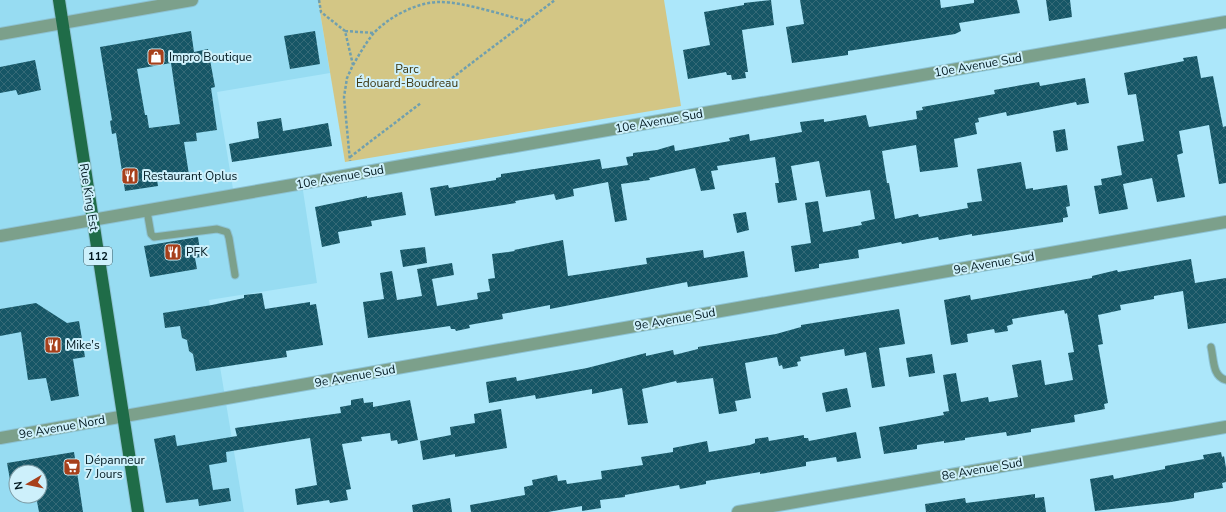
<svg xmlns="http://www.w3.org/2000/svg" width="1226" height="512" viewBox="0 0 1226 512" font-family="'Nunito Sans',sans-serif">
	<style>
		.built { fill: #97dcf2; fill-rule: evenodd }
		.green { fill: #d3c685 }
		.building { fill: url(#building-cross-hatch); fill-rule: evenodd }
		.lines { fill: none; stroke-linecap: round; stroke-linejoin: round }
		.lane-casing { stroke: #8dc2d3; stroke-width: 9 }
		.street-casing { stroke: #8dc2d3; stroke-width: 14 }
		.primary-casing { stroke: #8dc2d3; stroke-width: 14 }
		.path { stroke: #709fae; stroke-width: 2.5; stroke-dasharray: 3 2; stroke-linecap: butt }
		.lane { stroke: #7ca08b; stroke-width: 7 }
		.street { stroke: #7ca08b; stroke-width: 12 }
		.primary { stroke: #1f6c48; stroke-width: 12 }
		.labels { text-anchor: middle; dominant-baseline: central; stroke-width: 4; stroke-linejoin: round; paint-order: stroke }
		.shield { fill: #cdf0fb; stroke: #3f5a62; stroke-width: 1 }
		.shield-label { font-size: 11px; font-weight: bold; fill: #021920 }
		.poi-label { font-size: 12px; fill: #021920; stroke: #cdf0fb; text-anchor: start }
		.street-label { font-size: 12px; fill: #021920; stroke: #cdf0fb }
		.park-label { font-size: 12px; fill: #3c350e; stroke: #cdf0fb }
	</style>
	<defs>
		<pattern id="building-cross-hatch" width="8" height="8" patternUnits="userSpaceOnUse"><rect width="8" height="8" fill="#165666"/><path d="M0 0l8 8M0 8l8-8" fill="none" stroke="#356a77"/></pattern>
	</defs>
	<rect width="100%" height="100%" fill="#ace7fa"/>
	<!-- built -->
	<path class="built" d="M0 0H318L330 73 217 92 234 195 302 184 317 283 209 300 244 512H0ZM16 472H40V496H16Z"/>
	<!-- green -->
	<path class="green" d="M318 0H664L681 106 345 162Z"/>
	<!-- building -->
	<path class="building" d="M771 0 774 25 742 30 748 72H745L746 78 732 80 731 75H727L726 72 688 79 683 50 710 45 704 12 744 5V3Z
		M800 0H940L941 8 974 3V0H1017L1020 13 959 23 961 31 955 34 848 51V55L792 63 786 27 804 24Z
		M1046 0H1070L1072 17 1049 21Z
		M191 31 194 52 208 49 215 87 211 88 217 130 196 133 197 141 184 142 189 175 157 180 158 186 125 191 116 133 112 134 110 121 112 120 100 47ZM171 63 180 124 149 128 147 115H145L137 69Z
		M315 31 320 64 290 69 284 36Z
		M1197 56 1201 78 1213 76 1223 127 1226 126V183L1219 184 1209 125 1179 131 1183 153 1177 155 1185 197 1157 202 1152 178 1123 184 1128 209 1099 214 1094 186 1102 185 1101 179 1122 175 1117 146 1144 141 1136 94 1128 95 1124 73 1184 61 1183 58Z
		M35 60 41 90 18 95 16 90 0 93V67Z
		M1085 78 1089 103 1077 105 1076 102 1007 116 1006 112 978 118 979 122 975 123 977 134 954 139 958 167 920 172 916 145 882 151 887 183H889L895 219 918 214 919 217 968 208 967 203 982 201 977 169 1021 162 1026 189 1033 188V190L1067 185 1070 206 1066 207 1068 217 1063 218V222L972 236V234L939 240 938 237 902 244 901 242 858 250 859 258 819 264V268L795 272 791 246 811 243 805 203 818 201 823 232 862 225 861 222 875 219 870 190 826 197 819 161 791 166 797 200 778 203 775 183H779L775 157 717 166 718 170 711 171 715 189 701 191 695 168 649 178 650 180 621 184 627 220 615 222 608 182 573 189 574 196 556 200 554 194 515 201 516 203 435 216 430 188 448 185 449 188 496 180V178L501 177V174L600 159 602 169 628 165 626 157 633 156V153L657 150 674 145 675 151 730 141 729 138 749 134 750 141 802 132 800 122 824 119V122L866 115 869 127 917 119 916 111 923 110 922 107 995 94 994 90 1039 82 1040 86Z
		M281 118 283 131 328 123 332 146 232 162 229 144 259 138 257 122Z
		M1065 129 1068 150 1056 152 1053 131Z
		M402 192 406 215 371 221 372 226 338 232 340 243 322 247 315 207 367 196V198Z
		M746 212 749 230 737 233 733 214Z
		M198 237 201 257 195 258 197 269 150 277 144 246Z
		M563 240 568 276 647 264 646 258 703 250 704 258 744 251 748 277 688 287 687 282 550 309V305L502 314 503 319 469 325 470 328 456 331 455 329H451L450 326 368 338 363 302 384 299 380 273 392 271 397 300 422 296 417 269 452 263 454 275 432 279 437 306 478 299 477 293 490 291 488 279 495 278 492 254 515 251 514 250Z
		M425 247 427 263 403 267 400 250Z
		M1191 259 1195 283 1226 278V323L1188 329 1183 291 1154 296V299L1120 305 1121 310 1098 315 1103 344 1098 345 1108 403 1104 404 1105 409 1074 415 1075 422 1031 429V432L1007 436 1006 432 965 438V440L944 443V441L917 445V449L884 454 879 427 944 415 943 412 949 411 943 375 956 373 961 402 988 397 989 402 1018 397 1012 365 1041 360 1045 385 1073 380 1068 353 1074 352 1067 313 1065 314 1064 310 1012 319 1013 324 1007 326 1008 331 995 333 994 329 967 334 968 342 951 345 944 300 970 295 971 300 1092 278V276L1117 270 1118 272Z
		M262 293 265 309 310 302V305L316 304 323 345 286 351 287 357 196 371 193 354 189 351 187 340 182 338 180 326 165 328 163 313 212 305 244 298V295Z
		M36 303 67 323 79 321 85 357 73 359 79 396 51 401 46 378 28 380 21 332 0 336V309Z
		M899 309 905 344 879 348 885 386 872 388 866 352 845 356 844 349 800 357 801 361 797 362 798 366 783 369 782 365 779 366 777 357 745 363 751 398 735 401 737 411 719 414 713 378 677 383 676 381 642 389 648 423 628 425 622 388 592 394V389L536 399 535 395 489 403 486 382 516 377 517 381 587 368 646 353V356L673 350 674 355 698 349V347L776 334 801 327V325Z
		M932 354 935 373 909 377 906 358Z
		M847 388 851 407 826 412 822 393Z
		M363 398 364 403 373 402V407L410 400 418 440 398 444 397 440 391 441 390 433 361 437 362 441 342 444 351 489 346 490 348 500 330 503 329 500 297 505 295 489 317 485 310 438 226 452 227 462 209 465 213 490 229 488 231 501 199 506 198 499 166 503 154 439 175 435 177 446 237 436 235 428 341 413 340 407 351 405V400Z
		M501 409 507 448 455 457V454L423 460 420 441 451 435 450 427 475 423 474 414Z
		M856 432 861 458 837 462 836 457 806 462V466L760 474V472L706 481V484L680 489 679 485 625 495V497L600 500 601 508 582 511V506L548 512H471L470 505 525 495 524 487 533 485 532 480 557 475 558 481 566 480 567 484 602 479 601 471 643 465 641 457 673 452V448L707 441 709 452 750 445 755 443V439L768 437 769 441 804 435V438H808L809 441Z
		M74 452 83 512H39L36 496H40V472H16V490L12 491 7 463Z
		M1221 452 1222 457 1224 456 1226 468V482L1222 483 1223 488 1194 493V498L1171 502 1095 511 1090 479 1113 475 1114 479 1165 469V466L1204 459 1203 455Z
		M1035 494V498L1044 497 1046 512H926L925 504 965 498 966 503Z
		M450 498 452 512H413L412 505Z"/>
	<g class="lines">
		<!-- lane casing -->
		<g class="lane-casing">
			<path id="lane" d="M147 211 151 234 154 237 217 229 227 232 229 238 235 275
				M1211 347C1214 359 1212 376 1226 380"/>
		</g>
		<!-- street casing -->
		<g class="street-casing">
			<path id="street" d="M0 34 192 0
				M0 236 1226 22
				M0 438 1226 222
				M738 512 1226 427"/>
		</g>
		<!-- primary casing -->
		<g class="primary-casing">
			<path id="primary" d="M59 0 138 512"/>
		</g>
		<!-- path -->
		<path class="path" d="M319 0 321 12 345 31 353 65 347 78 344 97 350 161
			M345 31 374 33
			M353 65C359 55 365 44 373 34 388 17 417 2 440 2 464 2 503 15 527 21
			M448 81 555 0
			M350 157 421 103"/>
		<!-- lane -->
		<use href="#lane" class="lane"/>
		<!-- street -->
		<use href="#street" class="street"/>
		<!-- primary -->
		<use href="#primary" class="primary"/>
	</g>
	<!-- icons -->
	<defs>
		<g id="shop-square" transform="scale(0.9)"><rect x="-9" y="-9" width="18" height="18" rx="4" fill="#a7401b" stroke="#cdf0fb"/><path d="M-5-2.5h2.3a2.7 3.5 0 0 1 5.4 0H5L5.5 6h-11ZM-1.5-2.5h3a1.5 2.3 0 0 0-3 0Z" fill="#fff"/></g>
		<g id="restaurant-square" transform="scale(0.9)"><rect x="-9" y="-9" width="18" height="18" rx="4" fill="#a7401b" stroke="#cdf0fb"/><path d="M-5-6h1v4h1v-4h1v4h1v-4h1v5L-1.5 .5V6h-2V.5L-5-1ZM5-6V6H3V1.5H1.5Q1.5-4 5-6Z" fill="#fff"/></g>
		<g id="supermarket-square" transform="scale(0.9)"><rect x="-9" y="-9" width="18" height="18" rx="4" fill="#a7401b" stroke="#cdf0fb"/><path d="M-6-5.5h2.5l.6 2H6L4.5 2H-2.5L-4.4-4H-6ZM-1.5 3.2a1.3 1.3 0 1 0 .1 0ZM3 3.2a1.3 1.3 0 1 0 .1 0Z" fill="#fff"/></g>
	</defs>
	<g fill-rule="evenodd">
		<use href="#shop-square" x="156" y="57"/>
		<use href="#restaurant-square" x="130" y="176"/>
		<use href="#restaurant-square" x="173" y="252"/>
		<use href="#restaurant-square" x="53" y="345"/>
		<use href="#supermarket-square" x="72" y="467"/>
	</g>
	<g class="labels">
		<!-- shield labels -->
		<rect class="shield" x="84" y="247" width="28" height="18" rx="3"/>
		<g class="shield-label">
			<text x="98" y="256">112</text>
		</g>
		<!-- poi labels -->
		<g class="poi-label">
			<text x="169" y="57">Impro Boutique</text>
			<text x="143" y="176">Restaurant Oplus</text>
			<text x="186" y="252">PFK</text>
			<text x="66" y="345">Mike's</text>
			<text x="85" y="460">Dépanneur<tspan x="85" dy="14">7 Jours</tspan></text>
		</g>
		<!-- street labels -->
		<g class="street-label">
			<text transform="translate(978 65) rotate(-10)">10e Avenue Sud</text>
			<text transform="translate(659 121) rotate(-10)">10e Avenue Sud</text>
			<text transform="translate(340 177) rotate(-10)">10e Avenue Sud</text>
			<text transform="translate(89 197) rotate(81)">Rue King Est</text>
			<text transform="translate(994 263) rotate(-10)">9e Avenue Sud</text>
			<text transform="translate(675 319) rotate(-10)">9e Avenue Sud</text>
			<text transform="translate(355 376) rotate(-10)">9e Avenue Sud</text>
			<text transform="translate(62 427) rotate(-10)">9e Avenue Nord</text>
			<text transform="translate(982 469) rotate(-10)">8e Avenue Sud</text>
		</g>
		<!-- park labels -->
		<g class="park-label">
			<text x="407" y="69">Parc<tspan x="407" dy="14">Édouard-Boudreau</tspan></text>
		</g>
	</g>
	<!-- north arrow -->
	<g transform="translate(28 484) rotate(261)"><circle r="19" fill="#cdf0fb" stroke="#7c9aa3"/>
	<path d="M0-3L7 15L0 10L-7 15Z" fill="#a7401b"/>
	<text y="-6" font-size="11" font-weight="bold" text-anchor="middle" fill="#021920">N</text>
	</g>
</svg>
